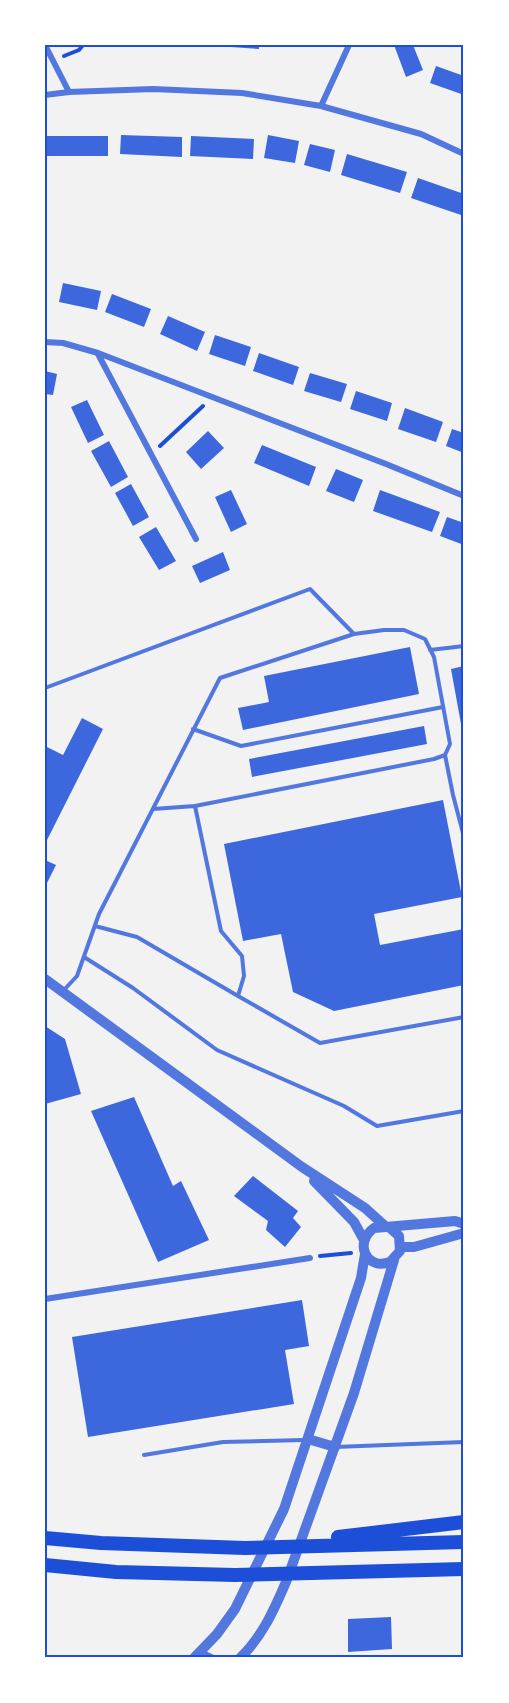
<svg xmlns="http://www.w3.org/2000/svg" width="509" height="1703" viewBox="0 0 509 1703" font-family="'Space Grotesk',sans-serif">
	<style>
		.building { fill: #3d67dc }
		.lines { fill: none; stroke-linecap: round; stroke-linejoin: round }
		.path { stroke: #1d4ed8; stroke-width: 4 }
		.service { stroke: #5277de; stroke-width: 4 }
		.minor { stroke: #5277de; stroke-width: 6 }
		.tertiary { stroke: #5277de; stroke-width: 10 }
		.trunk { stroke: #1d4ed8; stroke-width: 14 }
		.neatline { fill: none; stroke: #1d4ed8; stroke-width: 2 }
	</style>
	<rect width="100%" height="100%" fill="#f2f2f2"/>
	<!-- building -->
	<path class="building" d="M231 45H259V49L231 47Z
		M394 45H413L423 70 406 77Z
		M436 66 464 76V95L430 83Z
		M121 135 182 137V157L120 154Z
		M268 135 299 141 295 163 264 158Z
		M45 136H108V156H45Z
		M191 136 254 139 253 159 190 156Z
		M310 144 335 150 330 172 304 165Z
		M347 154 407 172 400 193 341 175Z
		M418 178 464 194V216L411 198Z
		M63 283 101 291 97 310 59 302Z
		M112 294 151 309 144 327 105 312Z
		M168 316 205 332 197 351 160 334Z
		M215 335 251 347 245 366 209 354Z
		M259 353 299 367 293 385 253 371Z
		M45 371 57 374 53 395 45 394Z
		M310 373 347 384 341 402 304 391Z
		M356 391 392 403 387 421 350 409Z
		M87 400 104 435 88 443 71 407Z
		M405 408 443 422 436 442 398 429Z
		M452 429 464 433V453L446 446Z
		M208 431 224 448 201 469 186 452Z
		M109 441 128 477 111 487 91 451Z
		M262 445 316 467 309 486 254 463Z
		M336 469 363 480 354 502 326 491Z
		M131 484 149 517 133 526 115 493Z
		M231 490 247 524 231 532 215 497Z
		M380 490 440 512 432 532 373 511Z
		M447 517 464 523V545L440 536Z
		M156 527 176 561 159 570 139 537Z
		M223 552 230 570 200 583 192 566Z
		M410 647 419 694 243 730 238 708 269 702 264 676Z
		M464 666V735H463L451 669Z
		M82 718 103 729 45 844V746L63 755Z
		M424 726 427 744 252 777 249 759Z
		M443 800 462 897 374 914 380 945 464 929V985L334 1011 293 992 281 934 243 941 224 844Z
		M45 860 56 865 45 887Z
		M45 1026 65 1039 81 1094 45 1104Z
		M134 1097 173 1186 181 1181 209 1240 158 1262 91 1111Z
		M253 1176 298 1211 293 1218 301 1227 285 1247 266 1230 268 1221 234 1196Z
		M302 1300 309 1346 285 1350 294 1404 88 1437 72 1337Z
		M391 1617 392 1649 348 1652V1619Z"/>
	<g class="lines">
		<!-- path -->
		<path class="path" d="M64 56 79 50 83 45
			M160 446 203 406
			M320 1256 351 1253"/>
		<!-- service -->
		<path class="service" d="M430 650 464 646
			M45 688 310 589 354 634
			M193 729 241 746 443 707
			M445 755 453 795 464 837
			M153 809 195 806
			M95 926 137 937 238 996
			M84 957 133 988 217 1050 344 1106 377 1126 464 1111
			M63 991 77 976 99 914 220 678 354 634 384 630H404L425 639 434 657 450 744 445 755 434 759 195 806 221 931 242 956 244 976 238 996 320 1043 464 1017
			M335 1447 464 1442
			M144 1455 223 1442 304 1440
			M203 1652 216 1658"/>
		<!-- minor -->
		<path class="minor" d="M45 45 69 92
			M45 95 69 92 153 89 242 93 321 106 421 134 464 154
			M321 106 349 45
			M45 342 63 343 98 353 386 464 464 496
			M98 354 196 539
			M45 1299 310 1258"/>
		<!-- tertiary -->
		<path class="tertiary" d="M45 979 302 1167 365 1208 385 1226
			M314 1181 354 1222 364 1240
			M389 1227 399 1236 400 1251 390 1262C367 1271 353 1243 374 1228L455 1221 464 1224
			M401 1247H414L464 1233
			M308 1439 335 1447
			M194 1658 217 1634 235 1609 284 1509 361 1278 365 1254
			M240 1658C262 1637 274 1610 286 1582L354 1393 394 1260"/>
		<!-- trunk -->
		<path class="trunk" d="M338 1537 464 1522
			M45 1538 101 1543 245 1548 464 1542
			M45 1565 116 1572 235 1575 464 1569"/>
	</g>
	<!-- border -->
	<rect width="509" height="1703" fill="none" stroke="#ffffff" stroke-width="93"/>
	<rect x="46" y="46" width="416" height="1610" class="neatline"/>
</svg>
